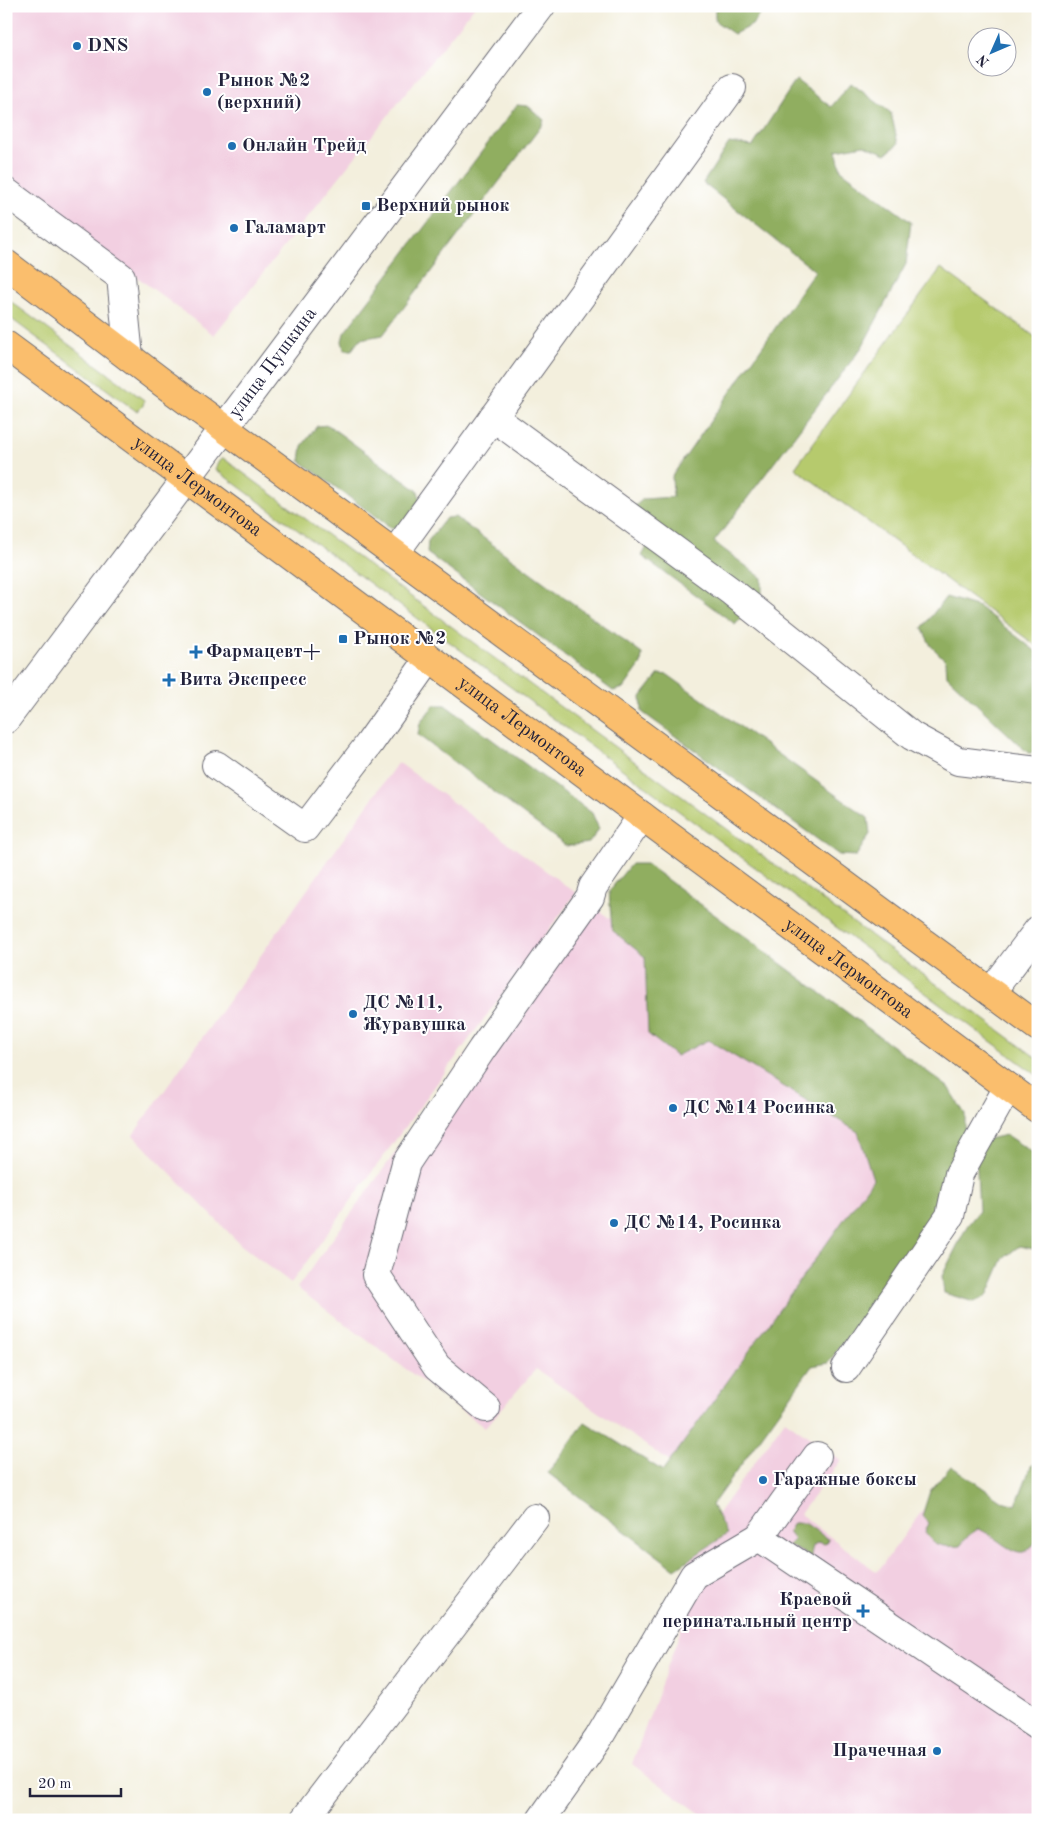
<svg xmlns="http://www.w3.org/2000/svg" width="1044" height="1826" viewBox="0 0 1044 1826" font-family="'Old Standard TT',serif">
	<style>
		.built { fill: #f2cfe1 }
		.green { fill: #b6ca6d; stroke: #6c7654 }
		.forest { fill: #90ae60; stroke: #59684e }
		.lines { fill: none; stroke-linecap: round; stroke-linejoin: round }
		.minor-casing { stroke: #6b6a74; stroke-width: 30 }
		.major-casing { stroke: #6b6a74; stroke-width: 30 }
		.minor { stroke: #fff; stroke-width: 28 }
		.major { stroke: #fabe6d; stroke-width: 28 }
		.poi-dot { fill: #1f6fb2; stroke: #fff; stroke-width: 2 }
		.labels { text-anchor: middle; dominant-baseline: central; stroke-width: 4; stroke-linejoin: round; paint-order: stroke }
		.poi-label { font-size: 19px; font-weight: bold; fill: #22223b; stroke: #fff; text-anchor: start }
		.street-label { font-size: 19px; fill: #22223b; stroke: #fff }
	</style>
	<rect width="100%" height="100%" fill="#fff"/>
	<filter id="ink" filterUnits="userSpaceOnUse"><feTurbulence type="fractalNoise" baseFrequency=".02" numOctaves="2"/><feDisplacementMap in="SourceGraphic" scale="10" xChannelSelector="R" yChannelSelector="G"/><feConvolveMatrix kernelMatrix="1 2 1 2 8 2 1 2 1" color-interpolation-filters="sRGB"/></filter>
	<filter id="wash" filterUnits="userSpaceOnUse"><feTurbulence type="fractalNoise" baseFrequency=".0096" numOctaves="4" result="noise"/><feDisplacementMap in="SourceGraphic" scale="20" xChannelSelector="R" yChannelSelector="G"/><feGaussianBlur stdDeviation="1.12" result="paint"/><feColorMatrix in="noise" values="0 0 0 0 0 0 0 0 0 0 0 0 0 0 0 0 0 1.4 0 .05"/><feComposite in="paint" operator="in"/></filter>
	<g filter="url(#wash)">
		<rect width="100%" height="100%" fill="#f3efdd"/>
		<!-- built -->
		<path class="built" d="M6 6H475L214 335 6 178Z
			M398 762 576 893 291 1283 241 1245 133 1135Z
			M581 897 931 1159 696 1480 536 1369 485 1428 297 1288Z
			M785 1420 841 1460 800 1514 877 1572 950 1473 1013 1514 1038 1491V1820H709L632 1764 696 1588 680 1576 721 1509Z"/>
		<!-- green -->
		<path class="green" d="M941 268 1038 339V647L795 468Z
			M6 298 144 400C144 406 141 409 136 411L6 315Z
			M223 458 1038 1059V1076L215 469 219 461Z"/>
		<!-- forest -->
		<path class="forest" d="M715 6H766L752 25 734 34 715 21Z
			M796 80 831 107 851 83 891 113 898 144 886 154 864 145 836 150 841 170 911 222 906 264 862 347 714 542 762 578V593L735 624 642 556 650 541 620 520 643 499 673 497 672 476 815 271 703 183 729 143 753 146Z
			M517 105 528 106 544 120 542 125 383 335 360 339 352 350H344L342 341 344 333Z
			M328 425 418 491 420 499 403 525 391 528 300 461 302 446 317 426Z
			M455 517 642 654 641 664 624 688 613 691 427 553 428 541 446 518Z
			M946 597 979 607 1038 653V753H1028L947 676 946 661 931 646 922 628Z
			M659 674 668 675 868 818 870 834 856 856 839 855 642 712 641 697Z
			M434 705H445L592 813 599 829 589 843 566 846 418 735 420 723Z
			M631 864H646L948 1087 965 1114V1143L941 1212 828 1363 812 1366 712 1505 727 1534 675 1569 548 1473 585 1422 663 1471 873 1179 858 1132 708 1040 676 1056 648 1034 645 957 612 930 609 891Z
			M1006 1135 1038 1156V1250L1019 1246 1003 1259 987 1296 974 1302 944 1293 942 1276 967 1226 979 1211 976 1153 988 1139Z
			M1038 1462V1540C1034 1543 1030 1551 1023 1552 1010 1554 992 1533 978 1529L969 1535 960 1546C944 1547 933 1547 925 1532L928 1523 922 1516 930 1491 951 1466 1002 1501 1016 1505 1031 1466Z
			M793 1523H805L829 1540 825 1544 818 1542 813 1546 811 1554 813 1558 788 1545 794 1540 788 1532Z"/>
	</g>
	<g filter="url(#ink)">
		<g class="lines">
			<!-- minor casing -->
			<g class="minor-casing">
				<g id="minor">
					<path d="M6 192 121 277 129 357"/>
					<path d="M493 417 732 592 912 736 958 761 1038 771"/>
					<path d="M394 554 732 88"/>
					<path id="s1" d="M6 719 541 6"/>
					<path d="M216 765 305 828 369 744 429 659"/>
					<path d="M991 992 1038 930"/>
					<path d="M846 1368 950 1216 959 1174 1008 1087"/>
					<path d="M486 1408 437 1367 376 1275 406 1163 482 1049 590 897 593 887 642 816"/>
					<path d="M759 1537 1038 1725"/>
					<path d="M304 1820 535 1518"/>
					<path d="M541 1820 598 1739 694 1575 759 1537 817 1456"/>
				</g>
			</g>
			<!-- major casing -->
			<g class="major-casing">
				<g id="major">
					<path d="M6 264 163 383 1038 1027"/>
					<path id="s2" d="M6 345 1038 1109"/>
				</g>
			</g>
			<!-- minor -->
			<use href="#minor" class="minor"/>
			<!-- major -->
			<use href="#major" class="major"/>
		</g>
	</g>
	<!-- markers -->
	<g class="poi-dot">
		<circle cx="77" cy="46" r="5"/>
		<circle cx="207" cy="92" r="5"/>
		<circle cx="232" cy="146" r="5"/>
		<rect x="361" y="201" width="10" height="10" rx="2.5"/>
		<circle cx="234" cy="228" r="5"/>
		<rect x="338" y="634" width="10" height="10" rx="2.5"/>
		<path d="M193.5 644.5h5v5h5v5h-5v5h-5v-5h-5v-5h5z"/>
		<path d="M166.5 672.5h5v5h5v5h-5v5h-5v-5h-5v-5h5z"/>
		<circle cx="353" cy="1014" r="5"/>
		<circle cx="673" cy="1108" r="5"/>
		<circle cx="614" cy="1223" r="5"/>
		<circle cx="763" cy="1480" r="5"/>
		<path d="M860.5 1603.5h5v5h5v5h-5v5h-5v-5h-5v-5h5z"/>
		<circle cx="937" cy="1751" r="5"/>
	</g>
	<g class="labels">
		<!-- poi labels -->
		<g class="poi-label">
			<text x="87" y="46">DNS</text>
			<text x="217" y="81">Рынок №2<tspan x="217" dy="22">(верхний)</tspan></text>
			<text x="242" y="146">Онлайн Трейд</text>
			<text x="376" y="206">Верхний рынок</text>
			<text x="244" y="228">Галамарт</text>
			<text x="353" y="639">Рынок №2</text>
			<text x="206" y="652">Фармацевт+</text>
			<text x="179" y="680">Вита Экспресс</text>
			<text x="363" y="1003">ДС №11,<tspan x="363" dy="22">Журавушка</tspan></text>
			<text x="683" y="1108">ДС №14 Росинка</text>
			<text x="624" y="1223">ДС №14, Росинка</text>
			<text x="773" y="1480">Гаражные боксы</text>
			<text x="852" y="1600" text-anchor="end">Краевой<tspan x="852" dy="22">перинатальный центр</tspan></text>
			<text x="927" y="1751" text-anchor="end">Прачечная</text>
		</g>
		<!-- street labels -->
		<g class="street-label">
			<text stroke="none"><textPath href="#s1" startOffset="445">улица Пушкина</textPath></text>
			<text stroke="none"><textPath href="#s2" startOffset="238">улица Лермонтова</textPath></text>
			<text stroke="none"><textPath href="#s2" startOffset="642">улица Лермонтова</textPath></text>
			<text stroke="none"><textPath href="#s2" startOffset="1048">улица Лермонтова</textPath></text>
		</g>
	</g>
	<!-- margin -->
	<rect width="1044" height="1826" fill="none" stroke="#fff" stroke-width="25"/>
	<!-- north arrow -->
	<g transform="translate(992 52) rotate(225)"><circle r="24" fill="#ffffff" stroke="#a7a7b1"/>
	<path d="M0-4L9 19L0 12L-9 19Z" fill="#1f6fb2"/>
	<text y="-8" font-size="14" font-weight="bold" text-anchor="middle" fill="#22223b">N</text>
	</g>
	<!-- scale -->
	<path d="M30 1788v8h91v-8" fill="none" stroke="#22223b" stroke-width="2.5"/>
	<text x="38" y="1788" font-size="15" fill="#22223b" stroke="#ffffff" stroke-width="4" paint-order="stroke">20 m</text>
</svg>
